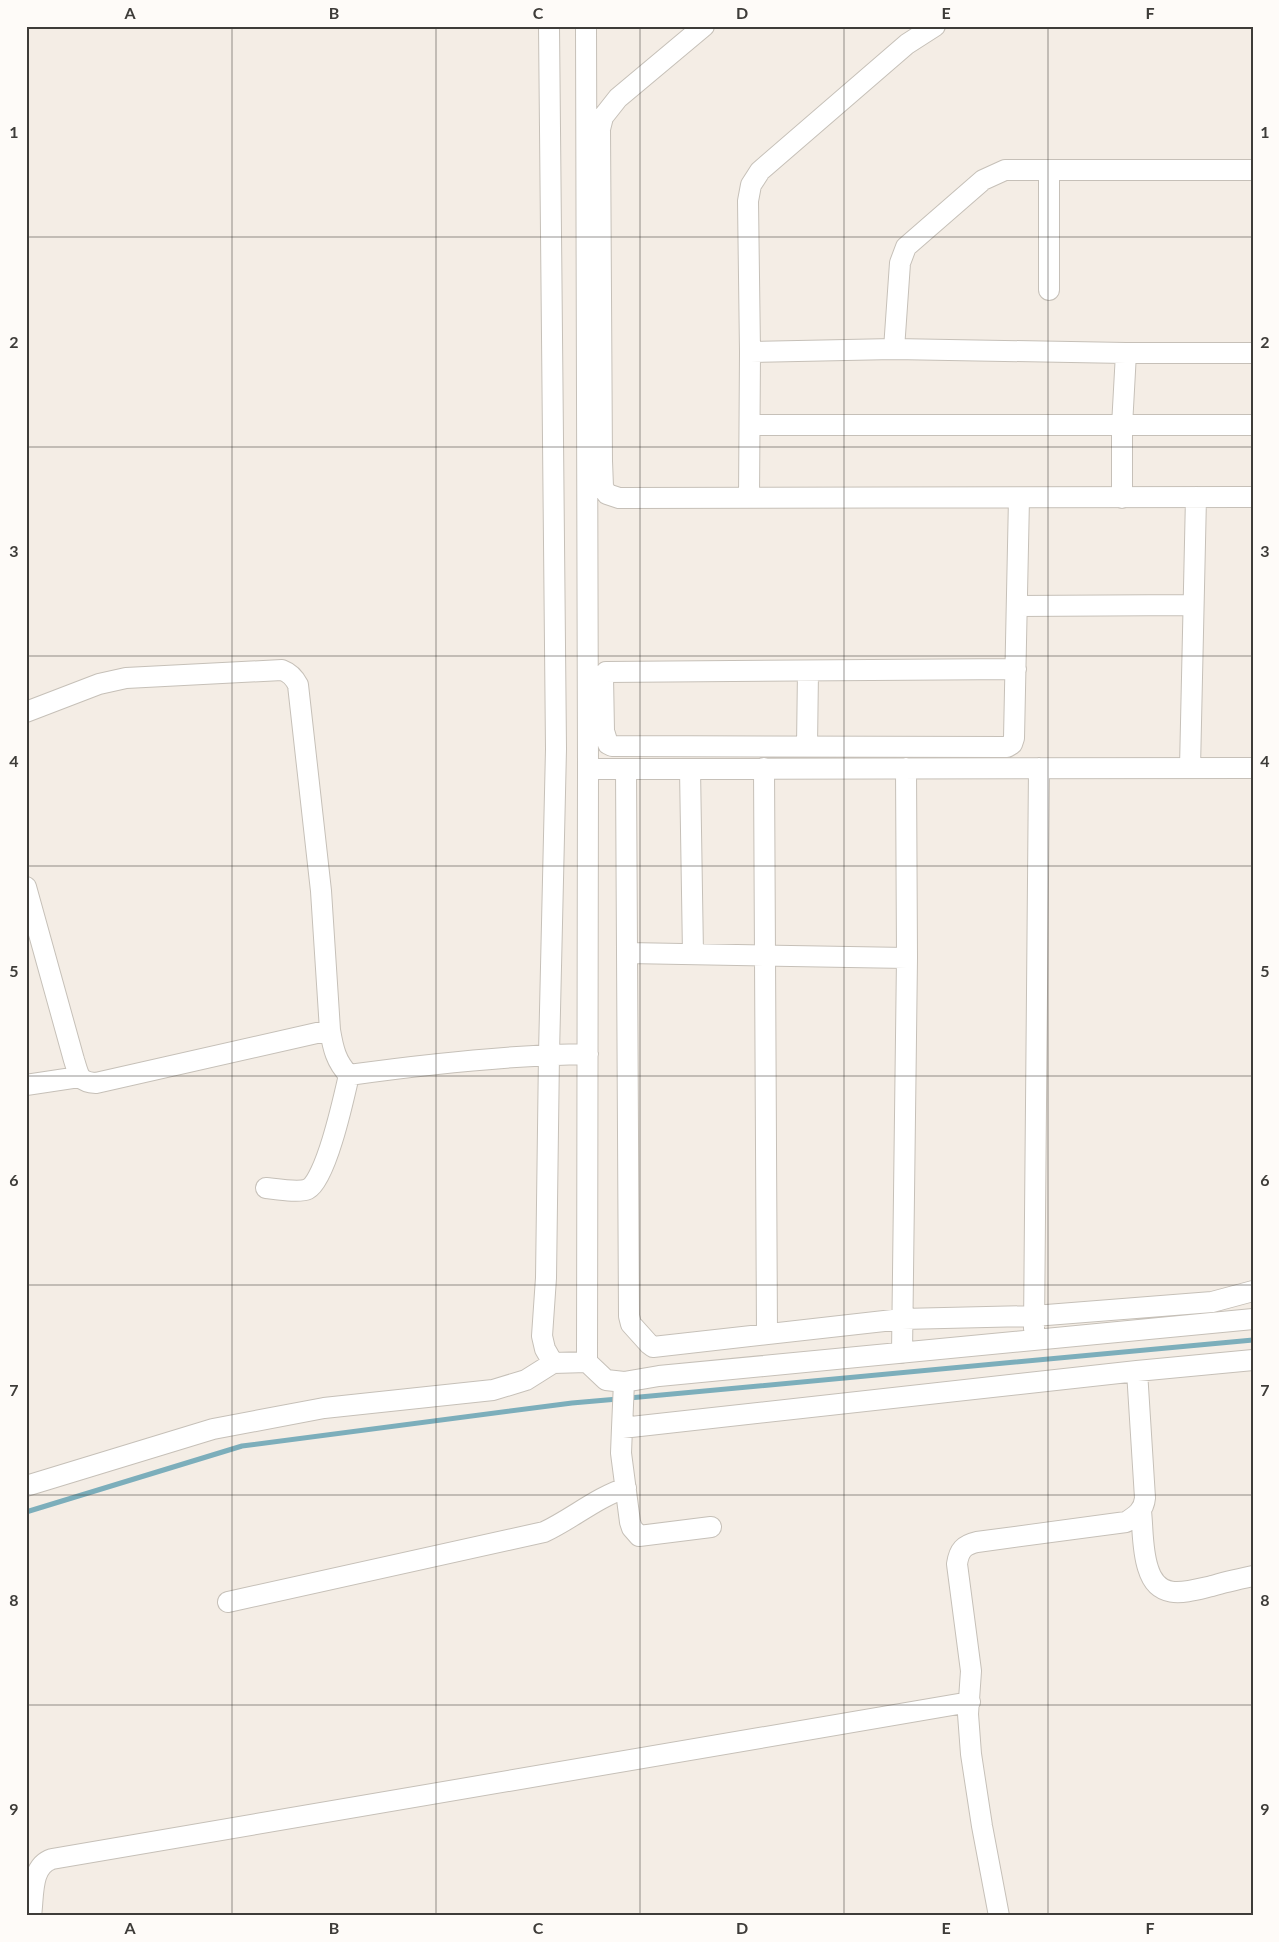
<svg xmlns="http://www.w3.org/2000/svg" width="1279" height="1942" viewBox="0 0 1279 1942" font-family="Lato,sans-serif">
	<style>
		.lines { fill: none; stroke-linecap: round; stroke-linejoin: round }
		.stream { stroke: #7caebb; stroke-width: 5 }
		.minor-casing { stroke: #c6c0b8; stroke-width: 22 }
		.minor { stroke: #fff; stroke-width: 20 }
		.grid { fill: none; stroke: #3e3c39; stroke-width: 1; stroke-opacity: 0.55 }
		.neatline { fill: none; stroke: #3e3c39; stroke-width: 2 }
		.grid-label { font-size: 16px; text-anchor: middle; font-weight: bold; fill: #3e3c39 }
	</style>
	<rect width="100%" height="100%" fill="#f4ede5"/>
	<g class="lines">
		<!-- stream -->
		<path class="stream" d="M629 1398 1253 1340
			M26 1512 242 1446 572 1403 618 1399"/>
		<!-- minor casing -->
		<g class="minor-casing">
			<path id="minor" d="M549 26 556 749 549 1054 546 1278 542 1336 545 1349 553 1363
				M586 26 588 769 587 1362
				M704 26 618 98 603 117 600 129 602 461 603 487 607 494 619 498 1253 497
				M1049 170V290
				M894 349 900 263 906 247 983 180 1005 170H1253
				M750 352 748 201 751 185 760 171 907 44 935 26
				M750 425H1253
				M749 498 750 352 894 349 1126 353H1253
				M1122 498V426L1126 353
				M1017 606 1193 605
				M1016 669 606 672 603 677 604 731 608 744 612 746 1007 747 1012 744 1014 738C1016 658 1017 578 1019 498
				M26 712 99 684 126 678 282 670C290 673 294 677 298 685L321 891 330 1030C333 1048 336 1062 349 1075
				M807 746 808 671
				M764 768 767 1334
				M1190 768 1196 497
				M588 769 1253 768
				M626 769 629 1316 631 1324 649 1344 653 1347 902 1319 1034 1316 1212 1302 1253 1291
				M690 769 693 954
				M26 887 74 1060C79 1075 78 1082 96 1083L330 1030
				M628 953 907 958
				M349 1075C428 1064 508 1055 588 1054
				M26 1085 79 1077
				M266 1188C276 1189 299 1193 308 1189 326 1180 344 1097 349 1075
				M1034 1329 1039 768
				M902 1353 907 958 906 768
				M624 1382 622 1428 1137 1371 1253 1360
				M622 1428 621 1453 630 1522 632 1528 639 1536 711 1527
				M26 1486 213 1429 324 1408 493 1390 526 1380 553 1363 587 1362 606 1380 624 1382 659 1376 1253 1319
				M1141 1511C1143 1529 1142 1550 1148 1568 1158 1602 1186 1592 1212 1586 1225 1582 1239 1579 1253 1576
				M228 1602 544 1532C572 1519 597 1497 626 1488
				M31 1916C34 1897 30 1866 52 1859L970 1702
				M999 1916 982 1826 971 1754 968 1714 971 1671 957 1564C959 1550 964 1545 977 1542L1126 1522C1136 1516 1144 1510 1145 1498L1137 1371"/>
		</g>
		<!-- minor -->
		<use href="#minor" class="minor"/>
	</g>
	<!-- grid -->
	<path class="grid" d="M232 26V1916M436 26V1916M640 26V1916M844 26V1916M1048 26V1916M26 237H1253M26 447H1253M26 656H1253M26 866H1253M26 1076H1253M26 1285H1253M26 1495H1253M26 1705H1253"/>
	<!-- border -->
	<rect width="1279" height="1942" fill="none" stroke="#fefbf8" stroke-width="55"/>
	<rect x="28" y="28" width="1224" height="1886" class="neatline"/>
	<g class="grid-label">
		<text x="130" y="19">A</text>
		<text x="334" y="19">B</text>
		<text x="538" y="19">C</text>
		<text x="742" y="19">D</text>
		<text x="946" y="19">E</text>
		<text x="1150" y="19">F</text>
		<text x="14" y="138">1</text>
		<text x="1265" y="138">1</text>
		<text x="14" y="348">2</text>
		<text x="1265" y="348">2</text>
		<text x="14" y="557">3</text>
		<text x="1265" y="557">3</text>
		<text x="14" y="767">4</text>
		<text x="1265" y="767">4</text>
		<text x="14" y="977">5</text>
		<text x="1265" y="977">5</text>
		<text x="14" y="1186">6</text>
		<text x="1265" y="1186">6</text>
		<text x="14" y="1396">7</text>
		<text x="1265" y="1396">7</text>
		<text x="14" y="1606">8</text>
		<text x="1265" y="1606">8</text>
		<text x="14" y="1815">9</text>
		<text x="1265" y="1815">9</text>
		<text x="130" y="1934">A</text>
		<text x="334" y="1934">B</text>
		<text x="538" y="1934">C</text>
		<text x="742" y="1934">D</text>
		<text x="946" y="1934">E</text>
		<text x="1150" y="1934">F</text>
	</g>
</svg>
